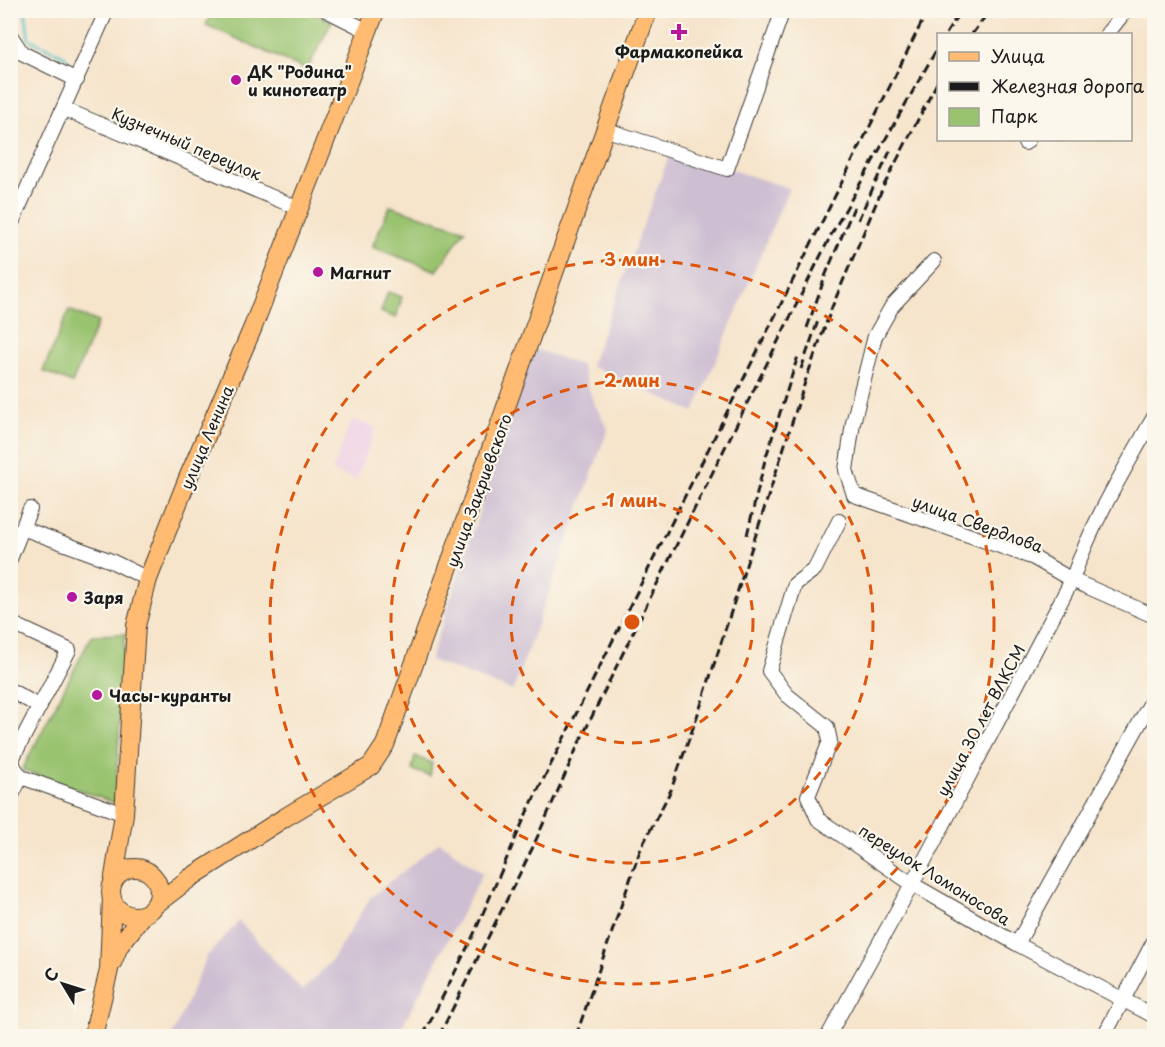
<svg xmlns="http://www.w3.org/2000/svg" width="1165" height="1047" viewBox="0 0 1165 1047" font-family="'Playpen Sans',sans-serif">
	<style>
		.built { fill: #efd0e5 }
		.industrial { fill: #cdbed2 }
		.green { fill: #9ac36f; stroke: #5b7046; stroke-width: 1.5 }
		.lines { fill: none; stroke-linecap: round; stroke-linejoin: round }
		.stream { stroke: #53c1c9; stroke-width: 3 }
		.minor-casing { stroke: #3d3a36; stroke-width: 16 }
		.major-casing { stroke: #3d3a36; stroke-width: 20 }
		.minor { stroke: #fff; stroke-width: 14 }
		.major { stroke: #ffbb71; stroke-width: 18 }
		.rail { stroke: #1c1c1c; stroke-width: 3; stroke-dasharray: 9 4.5; stroke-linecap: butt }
		.ring { fill: none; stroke: #de560d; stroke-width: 3; stroke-dasharray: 10 8 }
		.poi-dot { fill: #b5179e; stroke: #fbf7ec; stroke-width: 2 }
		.labels { text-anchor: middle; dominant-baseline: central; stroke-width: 4.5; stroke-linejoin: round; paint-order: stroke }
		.poi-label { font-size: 16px; font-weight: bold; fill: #1c1c1c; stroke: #fbf7ec; text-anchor: start }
		.street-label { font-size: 16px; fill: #1c1c1c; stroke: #fbf7ec }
		.centre { fill: #de560d; stroke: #fbf7ec; stroke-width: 3 }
		.ring-label { font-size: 18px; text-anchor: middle; font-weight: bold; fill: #de560d; stroke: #fbf7ec; stroke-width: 4.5; stroke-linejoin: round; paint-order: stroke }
	</style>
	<rect width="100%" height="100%" fill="#fbf7ec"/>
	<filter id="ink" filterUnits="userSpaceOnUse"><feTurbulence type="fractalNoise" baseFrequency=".0167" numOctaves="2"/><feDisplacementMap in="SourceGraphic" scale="12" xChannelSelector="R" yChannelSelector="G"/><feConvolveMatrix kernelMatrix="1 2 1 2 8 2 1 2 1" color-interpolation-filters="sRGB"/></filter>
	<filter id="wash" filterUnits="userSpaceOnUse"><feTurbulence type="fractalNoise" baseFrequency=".008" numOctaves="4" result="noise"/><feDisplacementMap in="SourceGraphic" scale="24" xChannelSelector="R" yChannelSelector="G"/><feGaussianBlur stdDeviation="1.35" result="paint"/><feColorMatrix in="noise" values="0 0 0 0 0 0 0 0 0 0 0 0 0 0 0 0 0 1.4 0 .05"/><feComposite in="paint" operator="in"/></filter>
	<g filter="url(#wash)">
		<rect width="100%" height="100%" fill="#f6e4cb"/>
		<!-- built -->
		<path class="built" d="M352 419 376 428 356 480 332 471Z"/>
		<!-- industrial -->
		<path class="industrial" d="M671 151 789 188 694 412 590 366Z
			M534 349 581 365 593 401 608 429 513 691 430 660Z
			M440 842 483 873 397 1036H172L207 956 239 921 302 991 332 960 370 898Z"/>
		<!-- green -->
		<path class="green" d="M213 11H308L332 21 307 70 206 25Z
			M390 206 465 230 437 271 372 247Z
			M388 292 402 297 396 318 381 312Z
			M69 310 98 322 72 383 43 371Z
			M125 634 115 803 22 770 92 635Z
			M415 756 432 763 430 776 412 770Z"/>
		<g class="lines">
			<!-- stream -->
			<path class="stream" d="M25 10 29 39 66 57"/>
		</g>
	</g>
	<g filter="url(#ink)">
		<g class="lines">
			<!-- minor casing -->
			<g class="minor-casing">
				<path id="minor" d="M326 10 368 31
					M1107 34 1126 10
					M10 35 22 53 77 80
					M64 109 298 208
					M607 130 727 169 783 10
					M1025 143 1028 140
					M10 227 107 10
					M934 261 892 306 875 336 853 423 846 470 854 495 1034 558 1072 580 1154 616
					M839 521 815 569 795 584 769 671 787 695 827 727 830 741 808 796 818 819 912 884 1017 944 1154 1016
					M22 528 109 560 148 579
					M10 559 30 509
					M10 690 40 707
					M13 774 124 814
					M10 799 21 777 14 767 12 759 69 650 13 624
					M1017 944 1154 697
					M828 1036 912 884 1072 580C1092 522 1124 470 1154 417
					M1104 1036 1154 941"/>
			</g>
			<!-- major casing -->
			<g class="major-casing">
				<path id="major" d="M111 892a24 24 0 1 1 48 0a24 24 0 1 1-48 0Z
					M113 883 124 814 136 626 148 579 188 478 253 327 376 10
					M156 904 190 878 284 818 371 766 385 745 648 10
					M112 963 119 946 144 914
					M93 1036 109 970 112 897"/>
			</g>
			<!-- minor -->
			<use href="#minor" class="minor"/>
			<!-- major -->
			<use href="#major" class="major"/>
			<!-- rail -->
			<path class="rail" d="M946 34 961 10
				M972 34 990 10
				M858 220 892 147
				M807 328 826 274 854 207
				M801 369 819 318
				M747 535 765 460 798 356
				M423 1036 473 936 527 812 928 10
				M439 1036 532 849 579 743 647 604 832 233 938 47
				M576 1036 641 848 671 790 701 705 806 379 832 307 883 187 938 81"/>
		</g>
	</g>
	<!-- distance rings -->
	<g class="ring">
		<circle cx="632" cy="622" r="121"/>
		<circle cx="632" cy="622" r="241"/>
		<circle cx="632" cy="622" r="362"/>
	</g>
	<!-- markers -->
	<g class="poi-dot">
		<path d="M676 23h6v6h6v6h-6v6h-6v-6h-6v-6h6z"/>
		<circle cx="236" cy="80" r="6"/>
		<circle cx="318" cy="272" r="6"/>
		<circle cx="72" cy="597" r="6"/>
		<circle cx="97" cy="695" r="6"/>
	</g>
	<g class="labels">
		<!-- poi labels -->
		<g class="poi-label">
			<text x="679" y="51" text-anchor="middle">Фармакопейка</text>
			<text x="248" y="71">ДК "Родина"<tspan x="248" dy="18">и кинотеатр</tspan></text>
			<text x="330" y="272">Магнит</text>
			<text x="84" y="597">Заря</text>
			<text x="109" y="695">Часы-куранты</text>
		</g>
		<!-- street labels -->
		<g class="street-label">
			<text transform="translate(187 143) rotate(23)">Кузнечный переулок</text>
			<text transform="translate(206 437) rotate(-67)">улица Ленина</text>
			<text transform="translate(478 490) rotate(-70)">улица Закриевского</text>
			<text transform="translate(978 523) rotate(20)">улица Свердлова</text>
			<text transform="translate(980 720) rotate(-62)">улица 30 лет ВЛКСМ</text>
			<text transform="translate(935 874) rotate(32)">переулок Ломоносова</text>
		</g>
	</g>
	<circle cx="632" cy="622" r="9" class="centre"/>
	<g class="ring-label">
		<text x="632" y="266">3 мин</text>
		<text x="632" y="387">2 мин</text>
		<text x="632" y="507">1 мин</text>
	</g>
	<!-- margin -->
	<rect width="1165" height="1047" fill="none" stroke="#fbf7ec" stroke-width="36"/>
	<!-- legend -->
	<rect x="937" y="33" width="195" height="108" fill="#fbf7ec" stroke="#a29f99" stroke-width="1.5"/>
	<rect x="949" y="52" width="30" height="9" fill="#ffbb71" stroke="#a29f99" stroke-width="1.5"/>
	<text x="991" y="63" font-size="18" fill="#1c1c1c">Улица</text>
	<rect x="949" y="82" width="30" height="9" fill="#1c1c1c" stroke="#a29f99" stroke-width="1.5"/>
	<text x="991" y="93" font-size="18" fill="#1c1c1c">Железная дорога</text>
	<rect x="949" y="108" width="30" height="18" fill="#9ac36f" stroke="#a29f99" stroke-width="1.5"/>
	<text x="991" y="123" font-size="18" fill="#1c1c1c">Парк</text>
	<!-- north arrow -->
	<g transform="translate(63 984) rotate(308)" stroke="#fbf7ec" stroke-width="4.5" paint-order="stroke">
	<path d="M0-4.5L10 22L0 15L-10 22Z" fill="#1c1c1c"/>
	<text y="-9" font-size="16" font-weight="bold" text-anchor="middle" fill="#1c1c1c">С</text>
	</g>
</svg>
